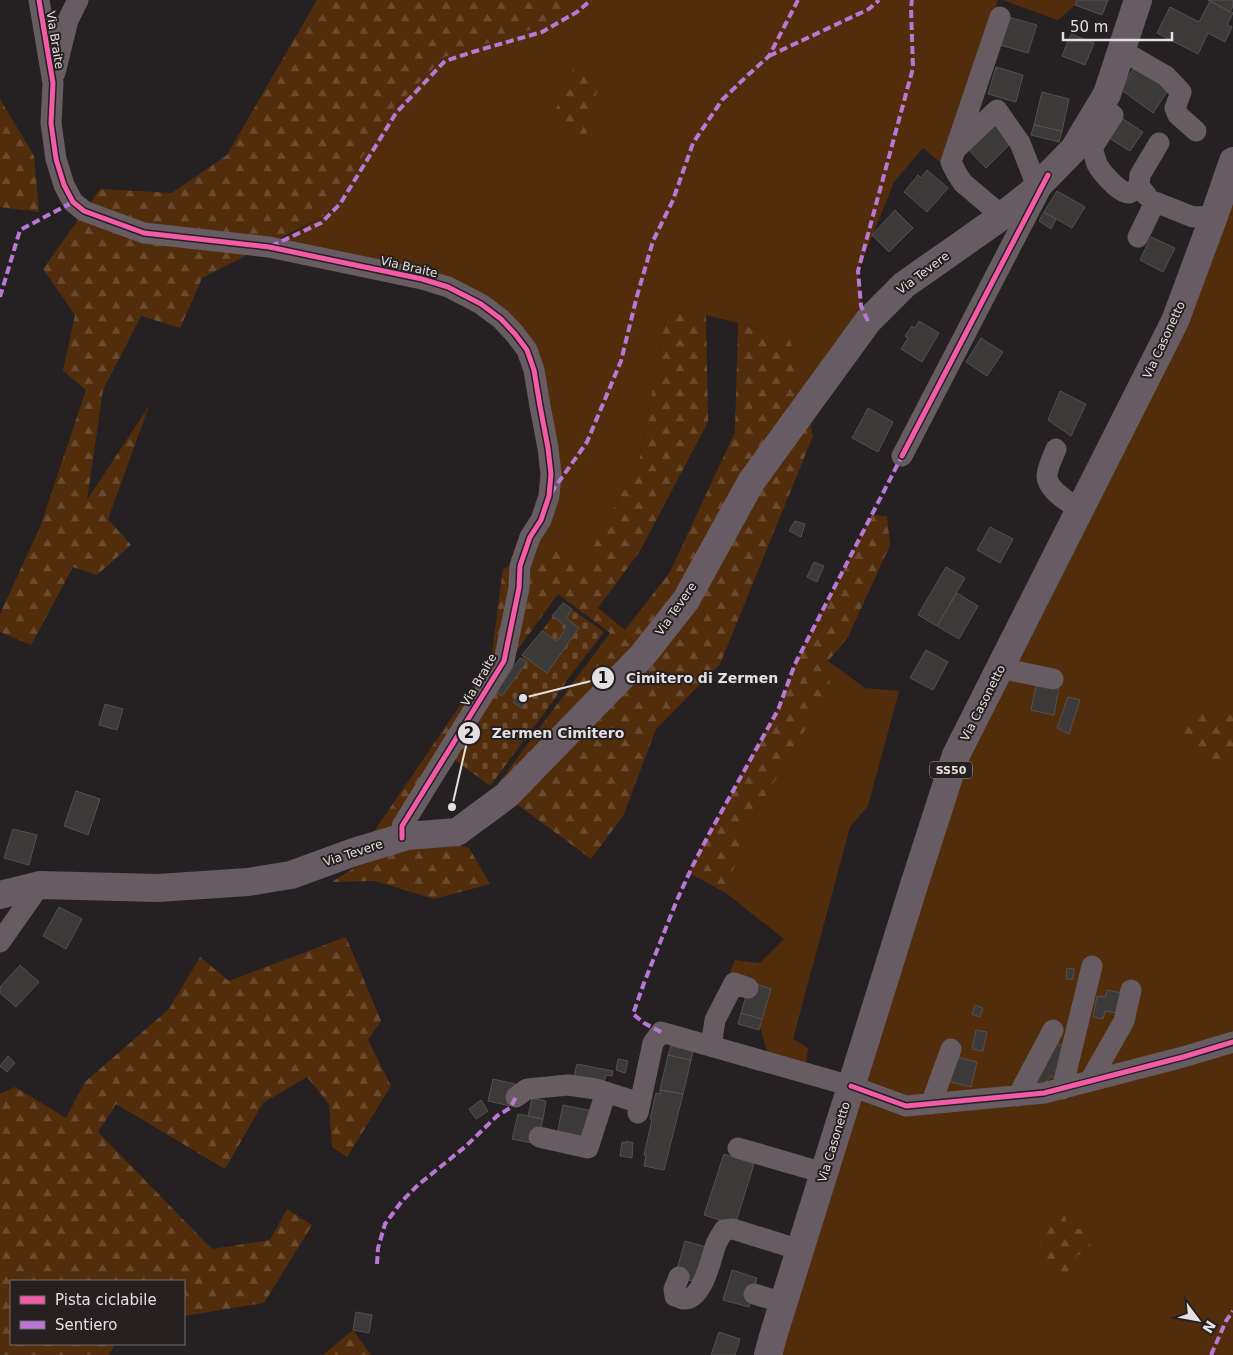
<svg xmlns="http://www.w3.org/2000/svg" width="1233" height="1355" viewBox="0 0 1233 1355" font-family="'DejaVu Sans',sans-serif">
	<style>
		.green { fill: #522d0c }
		.forest { fill: url(#forest-firs) }
		.cemetery { fill: url(#cemetery-stones) }
		.building { fill: #3c3939; stroke: #545051 }
		.lines { fill: none; stroke-linecap: round; stroke-linejoin: round }
		.minor { stroke: #665c62; stroke-width: 21 }
		.major { stroke: #675c63; stroke-width: 28 }
		.quiet { stroke: #ba77d6; stroke-width: 4; stroke-dasharray: 8 4; stroke-linecap: butt }
		.cycleway-casing { stroke: #262021; stroke-width: 8 }
		.cycleway { stroke: #f35aa7; stroke-width: 5 }
		.labels { text-anchor: middle; dominant-baseline: central; stroke-width: 4; stroke-linejoin: round; paint-order: stroke }
		.shield { fill: #262021; stroke: #aba6a7; stroke-width: 1 }
		.shield-label { font-size: 11px; font-weight: bold; fill: #e4dfe0 }
		.street-label { font-size: 12px; fill: #e4dfe0; stroke: #262021 }
		.leader { fill: none; stroke: #e4dfe0; stroke-width: 2 }
		.callout-dot { fill: #e4dfe0; stroke: #262021; stroke-width: 2 }
		.mark-label { font-size: 15px; text-anchor: middle; font-weight: bold; fill: #111 }
		.callout-label { font-size: 14px; text-anchor: middle; font-weight: bold; fill: #e4dfe0; stroke: #262021; stroke-width: 4; stroke-linejoin: round; paint-order: stroke }
	</style>
	<defs>
		<pattern id="forest-firs" width="22" height="20" patternUnits="userSpaceOnUse" patternTransform="scale(1.25)"><rect width="22" height="20" fill="#522d0c"/><path d="M5 1l3.5 6h-7zM16 11l3.5 6h-7z" fill="#6b4b2f"/></pattern>
		<pattern id="cemetery-stones" width="16" height="16" patternUnits="userSpaceOnUse" patternTransform="scale(1.25)"><rect width="16" height="16" fill="#522d0c"/><path d="M2 7V4a2 2 0 0 1 4 0v3zM10 15v-3a2 2 0 0 1 4 0v3z" fill="#6b4b2f"/></pattern>
	</defs>
	<rect width="100%" height="100%" fill="#252122"/>
	<!-- green -->
	<path class="green" d="M577 0H998L945 166 923 148 894 182 858 271 861 306 868 321 805 408 790 340 738 323 702 314 667 312 640 457 586 562 549 546 522 560 549 496 534 370 481 304 269 247 327 214 391 111 444 57 568 18Z
		M1002 0H1077L1075 5 1058 20Z
		M1233 202V1355H778L932 829Z
		M828 661 865 688 899 691 868 806 850 827 793 1039 808 1048 805 1073 770 1063 760 1026 771 989 728 977 735 960 760 963 784 939 726 893 746 829 804 731Z"/>
	<!-- forest -->
	<path class="forest" d="M317 0H577L568 18 444 57 391 111 327 214 202 278 180 328 141 316 103 390 87 500 149 406 108 519 131 545 97 575 73 567 31 645 0 632V614L40 527 86 390 63 371 75 315 43 269 100 189 172 193 227 155Z
		M575 65 597 90 586 137 553 116Z
		M0 99 34 156 39 212 0 207Z
		M667 312 706 314 708 422 640 551 598 608 625 630 670 572 735 432 738 323 790 340 813 436 720 664 656 729 623 816 591 859 495 788 610 633 558 594 390 826 469 848 490 884 434 899 375 881 332 882 374 855 375 830 491 660 503 569 549 546 586 561 640 457Z
		M872 515 887 516 890 545 848 637 828 661 830 688 746 829 726 893 689 873 709 834 778 710 795 664Z
		M1198 709 1233 715V757L1229 760 1198 764 1184 733 1185 715Z
		M346 937 381 1021 368 1040 391 1086 347 1157 332 1147 329 1104 307 1077 263 1103 225 1169 116 1104 98 1132 212 1249 270 1240 287 1209 312 1225 264 1303 184 1316V1281H11V1344H115L109 1355H0V1094L15 1087 66 1118 85 1082 169 1009 200 957 229 981Z
		M1063 1210 1069 1230 1086 1228 1093 1255H1077L1060 1287 1039 1241 1051 1218Z
		M353 1330 371 1355H323Z"/>
	<!-- cemetery -->
	<path class="cemetery" d="M563 603 604 632 570 676 551 704 490 786 450 756C487 704 525 653 563 603Z"/>
	<!-- building -->
	<path class="building" d="M1077 0H1108L1102 15 1075 5Z
		M1208 0H1233V6L1230 12Z
		M1210 1 1233 13 1227 25 1232 27 1225 42 1208 33 1198 54 1157 33 1170 7 1199 22Z
		M1008 17 1037 25 1028 53 1000 45Z
		M1071 34 1094 43 1085 65 1062 56Z
		M1136 65 1168 90 1153 113 1120 89Z
		M996 67 1023 75 1016 102 988 94Z
		M1042 92 1069 99 1062 131 1034 125Z
		M1117 115 1143 132 1130 151 1104 135Z
		M991 122 1012 142 986 168 966 147Z
		M1034 125 1062 131 1059 142 1031 135Z
		M927 170 948 188 927 212 904 192 918 175 921 178Z
		M1057 191 1085 207 1072 228 1044 212Z
		M895 210 913 228 889 252 872 235Z
		M1044 212 1056 219 1051 229 1039 221Z
		M1151 237 1175 248 1163 272 1140 260Z
		M919 321 939 333 922 362 901 349 908 338 905 336 912 326 915 328Z
		M981 338 1003 352 987 376 966 362Z
		M1060 391 1086 404 1071 436 1048 420Z
		M868 408 893 422 878 452 852 438Z
		M795 521 805 524 801 537 789 531Z
		M990 527 1013 539 1000 563 977 550Z
		M814 562 824 566 817 582 807 577Z
		M946 567 965 578 937 626 918 615Z
		M957 593 978 606 959 639 937 626Z
		M563 603 572 609 566 618 579 628 547 673 522 655 542 631 557 641 564 631 566 626 552 616Z
		M926 650 948 662 933 690 910 678Z
		M520 658 527 662 502 696 496 692Z
		M1037 682 1059 687 1054 715 1031 710Z
		M519 694 527 699 522 708 513 702Z
		M1068 697 1080 700 1069 734 1057 728Z
		M105 704 123 709 117 730 99 725Z
		M76 791 100 799 88 835 64 826Z
		M13 829 37 835 29 865 4 858Z
		M59 907 82 919 66 949 43 936Z
		M20 965 39 982 16 1007 0 993V987Z
		M1067 968 1074 969 1073 979H1066Z
		M750 982 771 989 762 1019 741 1013Z
		M1107 990 1126 994 1122 1014 1105 1011 1103 1019 1093 1017 1097 996 1105 997Z
		M975 1005 983 1008 980 1017 972 1014Z
		M741 1013 762 1019 759 1030 738 1024Z
		M976 1030 987 1032 983 1051 972 1049Z
		M1055 1042 1068 1049 1056 1079 1050 1076 1042 1089 1031 1083Z
		M671 1046 693 1051 691 1060 668 1055Z
		M668 1055 691 1060 683 1094 660 1090Z
		M8 1056 15 1063 7 1072 0 1066Z
		M953 1056 977 1062 971 1087 947 1081Z
		M618 1059 628 1061 625 1073 616 1070Z
		M577 1064 613 1071 612 1076 606 1075 604 1082 574 1076Z
		M493 1079 515 1084 510 1106 488 1101Z
		M660 1090 683 1094 664 1170 644 1166 646 1155H644L652 1119H650L656 1093 660 1094Z
		M532 1098 546 1101 543 1119 528 1116Z
		M481 1100 488 1111 476 1119 469 1109Z
		M563 1105 593 1111 587 1140 557 1134Z
		M518 1114 543 1119 537 1144 512 1139Z
		M626 1141 633 1143 632 1158 620 1156 622 1142 626 1143Z
		M724 1154 754 1164 735 1225 704 1215Z
		M685 1241 710 1248 699 1283 675 1276Z
		M732 1270 757 1278 749 1307 723 1300Z
		M356 1312 372 1315 369 1333 353 1330Z
		M719 1332 740 1339 735 1355H711Z"/>
	<g class="lines">
		<!-- minor -->
		<path class="minor" d="M39 0 53 83 51 123 56 159 64 185 73 202 84 211 144 233 269 247 422 279 448 287 481 304 501 319 515 334 527 350 534 370 540 406 548 448 551 474 549 496 541 520 530 537 520 566 519 588 504 661 402 826V838
			M1000 17 951 162 957 174 963 183 1002 216
			M1121 50 1166 76 1181 92 1175 108 1178 115 1196 131
			M55 73 68 20 78 0
			M1099 107 1113 115 1092 148C1094 153 1095 159 1097 164 1101 172 1120 194 1129 193 1133 192 1136 188 1139 186
			M957 148 997 110 1020 143 1037 186
			M1147 196 1139 186 1140 175 1159 143
			M1138 237 1155 202 1193 217 1214 216
			M1056 449C1053 457 1047 468 1047 476 1047 490 1069 502 1080 510
			M902 456 1042 186
			M1000 668 1053 679
			M0 942 40 885
			M711 1046 715 1020 734 983 748 988
			M1090 1081 1124 1021 1131 990
			M1062 1089 1092 966
			M1018 1096 1053 1030
			M516 1097 527 1089 568 1085 596 1089 640 1103
			M931 1104 951 1049
			M638 1113 653 1043 661 1032 851 1086 906 1106 1044 1093 1183 1057 1233 1042
			M539 1137 588 1148 606 1092
			M738 1148 824 1173
			M679 1277 674 1289 675 1296C678 1297 680 1298 683 1299 703 1301 711 1258 716 1244 718 1239 722 1234 724 1230L733 1229 800 1250
			M754 1294 784 1303"/>
		<!-- major -->
		<path class="major" d="M0 895 40 885 158 888 248 882 291 875 354 852 407 836 457 832 507 795 642 656 686 600 751 482 868 321 904 285 998 219 1030 194 1074 149 1107 94 1138 0
			M768 1355 774 1333 915 882 956 755 1175 321 1214 216 1233 161"/>
		<!-- quiet -->
		<path class="quiet" d="M769 56 869 9 879 0
			M271 246 321 223 340 204 396 113 445 61 476 51 542 32 577 12 591 0
			M0 297 20 230 73 202
			M868 321 861 306 858 271 913 68 911 8 912 0
			M551 493 587 442 621 361 637 296 653 241 673 200 693 143 722 100 749 74 769 56 798 0
			M661 1032 644 1023 633 1014 644 983 677 900 693 865 709 834 778 710 795 664 902 456
			M377 1264 378 1248 385 1224 402 1201 418 1185 466 1146 497 1116 510 1108 516 1097
			M1211 1355 1226 1321 1233 1311"/>
		<!-- cycleway casing -->
		<g class="cycleway-casing">
			<path id="cycleway" d="M39 0 53 83 51 123 56 159 64 185 73 202 84 211 144 233 269 247 422 279 448 287 481 304 501 319 515 334 527 350 534 370 540 406 548 448 551 474 549 496 541 520 530 537 520 566 519 588 504 661 402 826V838
				M902 456 1048 175
				M851 1086 906 1106 1044 1093 1183 1057 1233 1042"/>
		</g>
		<!-- cycleway -->
		<use href="#cycleway" class="cycleway"/>
	</g>
	<g class="labels">
		<!-- shield labels -->
		<rect class="shield" x="930" y="761.5" width="42" height="17" rx="4"/>
		<g class="shield-label">
			<text x="951" y="770">SS50</text>
		</g>
		<!-- street labels -->
		<g class="street-label">
			<text transform="translate(55 40) rotate(81)">Via Braite</text>
			<text transform="translate(409 267) rotate(13)">Via Braite</text>
			<text transform="translate(923 273) rotate(-37)">Via Tevere</text>
			<text transform="translate(1164 340) rotate(-65)">Via Casonetto</text>
			<text transform="translate(676 609) rotate(-55)">Via Tevere</text>
			<text transform="translate(479 680) rotate(-60)">Via Braite</text>
			<text transform="translate(983 703) rotate(-63)">Via Casonetto</text>
			<text transform="translate(353 853) rotate(-18)">Via Tevere</text>
			<text transform="translate(834 1142) rotate(-73)">Via Casonetto</text>
		</g>
	</g>
	<!-- callouts -->
	<path class="leader" d="M523 698L603 678M452 807L469 733"/>
	<g class="callout-dot">
		<circle cx="523" cy="698" r="5"/>
		<circle cx="452" cy="807" r="5"/>
		<circle cx="603" cy="678" r="12"/>
		<circle cx="469" cy="733" r="12"/>
	</g>
	<g class="mark-label">
		<text x="603" y="683">1</text>
		<text x="469" y="738">2</text>
	</g>
	<g class="callout-label">
		<text x="702" y="683">Cimitero di Zermen</text>
		<text x="558" y="738">Zermen Cimitero</text>
	</g>
	<!-- legend -->
	<rect x="10" y="1280" width="175" height="65" fill="#262021" stroke="#726c6d"/>
	<rect x="20" y="1296" width="25" height="8" fill="#f35aa7" stroke="#726c6d"/>
	<text x="55" y="1305" font-size="15" fill="#e4dfe0">Pista ciclabile</text>
	<rect x="20" y="1321" width="25" height="8" fill="#ba77d6" stroke="#726c6d"/>
	<text x="55" y="1330" font-size="15" fill="#e4dfe0">Sentiero</text>
	<!-- north arrow -->
	<g transform="translate(1198 1320) rotate(122)" stroke="#262021" stroke-width="4" paint-order="stroke">
	<path d="M0-4L9 19L0 12L-9 19Z" fill="#e4dfe0"/>
	<text y="-8" font-size="14" font-weight="bold" text-anchor="middle" fill="#e4dfe0">N</text>
	</g>
	<!-- scale -->
	<path d="M1063 32v8h109v-8" fill="none" stroke="#e4dfe0" stroke-width="2.5"/>
	<text x="1070" y="32" font-size="15" fill="#e4dfe0" stroke="#262021" stroke-width="4" paint-order="stroke">50 m</text>
</svg>
